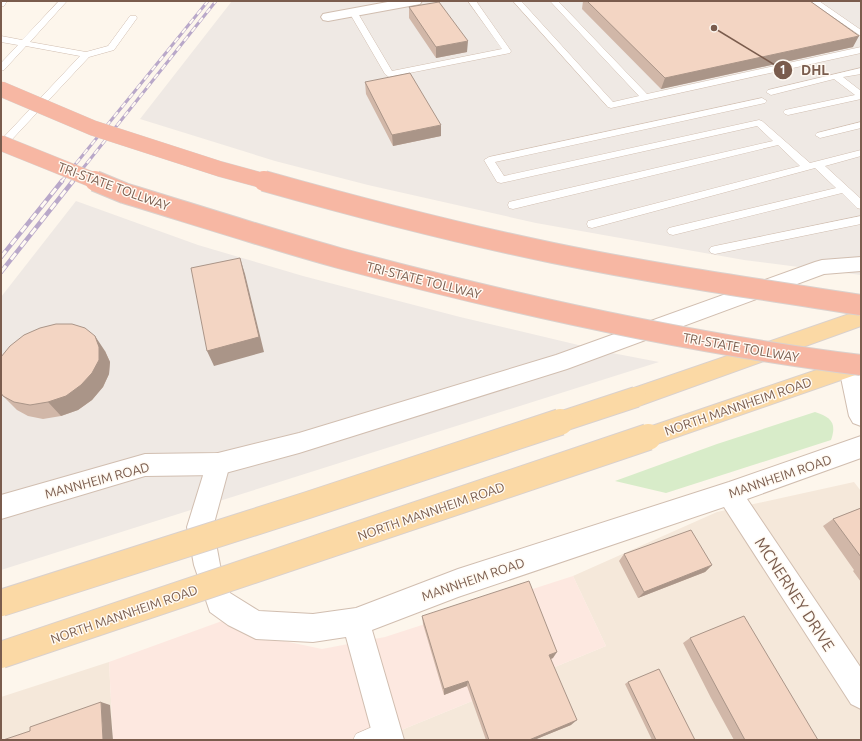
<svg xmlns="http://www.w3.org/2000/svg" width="862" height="741" viewBox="0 0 862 741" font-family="Ubuntu,sans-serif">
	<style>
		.residential { fill: #f5e8da }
		.commercial { fill: #fde8e0 }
		.industrial { fill: #efe9e4 }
		.green { fill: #d8ecc9 }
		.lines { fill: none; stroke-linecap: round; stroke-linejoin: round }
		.service-casing { stroke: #d1beb0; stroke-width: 1 }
		.minor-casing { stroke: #d1beb0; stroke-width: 2 }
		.tertiary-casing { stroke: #d1beb0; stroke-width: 2 }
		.primary-casing { stroke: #dad1cd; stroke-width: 2 }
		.service { fill: #fff; fill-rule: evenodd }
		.minor { fill: #fff; fill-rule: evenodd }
		.tertiary { fill: #fff; fill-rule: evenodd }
		.primary { fill: #fbd9a5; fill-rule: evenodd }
		.rail-far1-casing { stroke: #b9a8c9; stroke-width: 3 }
		.rail-casing { stroke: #b9a8c9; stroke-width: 4.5 }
		.rail-far1 { stroke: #fffaf3; stroke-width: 2; stroke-dasharray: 6; stroke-linecap: butt }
		.rail { stroke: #fffaf3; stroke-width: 3; stroke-dasharray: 8; stroke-linecap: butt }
		.primary-bridge-far1-casing { stroke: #dad1cd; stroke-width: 22; stroke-linecap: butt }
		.primary-bridge-casing { stroke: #dad1cd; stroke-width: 28; stroke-linecap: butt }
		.motorway-bridge-far1-casing { stroke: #dad1cd; stroke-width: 16; stroke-linecap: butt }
		.motorway-bridge-casing { stroke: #dad1cd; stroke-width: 22; stroke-linecap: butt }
		.primary-bridge-far1 { stroke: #fbd9a5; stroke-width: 20 }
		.primary-bridge { stroke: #fbd9a5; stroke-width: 26 }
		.motorway-bridge-far1 { stroke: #f7b7a3; stroke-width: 15 }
		.motorway-bridge { stroke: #f7b7a3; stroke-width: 20 }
		.wall { fill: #d1b7a8 }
		.shaded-wall { fill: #aa9588 }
		.building { fill: #f3d5c3; stroke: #aa9588 }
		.labels { text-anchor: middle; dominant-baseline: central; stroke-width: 3; stroke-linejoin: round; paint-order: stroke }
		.street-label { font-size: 13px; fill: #7a5c4d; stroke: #fffaf3 }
		.near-street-label { font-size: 16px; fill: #7a5c4d; stroke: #fffaf3 }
		.leader { fill: none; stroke: #7a5c4d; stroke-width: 1.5 }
		.callout-dot { fill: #7a5c4d; stroke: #fffaf3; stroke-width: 1.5 }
		.mark-label { font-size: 12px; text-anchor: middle; font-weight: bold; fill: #fff }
		.callout-label { font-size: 14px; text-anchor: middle; font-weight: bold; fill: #7a5c4d; stroke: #fffaf3; stroke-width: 3; stroke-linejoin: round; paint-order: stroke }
	</style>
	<rect width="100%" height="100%" fill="#fdf6ec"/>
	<!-- residential -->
	<path class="residential" d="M854 482 861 491V740H377L606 646 573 576 717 512Z
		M109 662 113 740H1V697Z"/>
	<!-- commercial -->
	<path class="commercial" d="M573 576 606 646 377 740H113L109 662 222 621 265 637 322 649 385 637Z"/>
	<!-- industrial -->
	<path class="industrial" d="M232 1H861V275L744 260 536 223 368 185 275 161 140 119Z
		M76 201 198 245 303 276 460 317 612 353 659 362 1 570V297Z"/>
	<!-- green -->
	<path class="green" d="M815 412C831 417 837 423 831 440L666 493 615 481 717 444Z"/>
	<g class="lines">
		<!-- service casing -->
		<g class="service-casing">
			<path id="service" d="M1 1H7L4 6H1Z
				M59 1H67L30 42 86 52 108 46 130 16H136L137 18 114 50 89 57 4 148 1 149V140L80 56 26 46 4 70 1 71V63L18 45 1 42V36L22 40Z
				M468 1H476L511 51 510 53 389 77 385 74 349 12 353 10H356L392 71 502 49Z
				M513 1H523L522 2 613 102 639 96 550 1H558L647 94 861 47V53L611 108 608 107Z
				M810 1H819L861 30V36Z
				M861 68V74L843 77 861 91V99L788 115 785 114 783 112 785 110 855 95 834 79 771 95 766 92 768 90Z
				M762 98 767 101 765 103 495 162 504 176 759 120 762 121 810 163 861 150V156L825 166 861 199V209L857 208 842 193 673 235 669 234 667 231 669 228 673 227 836 188 815 168 592 228 588 227 587 224 588 221 592 220 800 166 778 145 513 209 509 208 508 205 509 202 513 201 773 141 757 126 501 183 497 182 484 160 489 157Z
				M861 122V128L820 138 815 135 817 133Z
				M861 216V224L715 254 711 253 709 250 711 247 715 246Z
				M386 721 392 724 395 730 392 736 384 740H353L356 734Z"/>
		</g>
		<!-- minor casing -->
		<g class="minor-casing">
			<path id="minor" d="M393 1H422L420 4 415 5 328 21 323 20 321 17 323 14 328 13Z
				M850 359 858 362 861 368V426L853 423 849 416 839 368 842 362Z
				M861 436V458L747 499 861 668V709L851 704 724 507 458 597 372 630 404 740H374L346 637 313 642 256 639 228 625 210 612 194 565 187 527 209 456 218 453 227 456 230 464 213 527 220 565 230 593 259 611 313 614 356 608 458 569 729 482Z"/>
		</g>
		<!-- tertiary casing -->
		<g class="tertiary-casing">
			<path id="tertiary" d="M861 257V271L824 274 567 369 299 453 218 475 145 476 1 519V495L145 454 218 453 299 433 556 355 815 262 822 260Z"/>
		</g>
		<!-- primary casing -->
		<g class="primary-casing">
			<path id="primary" d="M861 310V326L636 407 628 404 625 397 628 390Z
				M861 355V373L648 447 640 444 636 437 640 430Z"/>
		</g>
		<!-- service -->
		<use href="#service" class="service"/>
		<!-- minor -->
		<use href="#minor" class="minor"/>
		<!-- tertiary -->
		<use href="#tertiary" class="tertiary"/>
		<!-- primary -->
		<use href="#primary" class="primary"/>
		<!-- rail-far1 casing -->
		<g class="rail-far1-casing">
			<path id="rail-far1" d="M61 182 208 1
				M72 182 216 1"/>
		</g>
		<!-- rail casing -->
		<g class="rail-casing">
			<path id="rail" d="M1 257 62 181
				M1 272 73 181"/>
		</g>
		<!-- rail-far1 -->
		<use href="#rail-far1" class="rail-far1"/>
		<!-- rail -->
		<use href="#rail" class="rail"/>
		<!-- primary-bridge-far1 casing -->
		<g class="primary-bridge-far1-casing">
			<path id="primary-bridge-far1" d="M557 423 636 397"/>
		</g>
		<!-- primary-bridge casing -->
		<g class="primary-bridge-casing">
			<path id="primary-bridge" d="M1 603 308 505 560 422
				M1 655 648 437"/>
		</g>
		<!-- motorway-bridge-far1 casing -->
		<g class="motorway-bridge-far1-casing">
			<path id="motorway-bridge-far1" d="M1 89 93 128 220 169 268 182
				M1 143 98 182"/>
		</g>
		<!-- motorway-bridge casing -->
		<g class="motorway-bridge-casing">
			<path id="motorway-bridge" d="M95 181 124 193C196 215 267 238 339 258 511 304 685 343 861 365
				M264 181C360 208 456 233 553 253 655 274 758 289 861 305"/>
		</g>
		<!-- primary-bridge-far1 -->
		<use href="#primary-bridge-far1" class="primary-bridge-far1"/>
		<!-- primary-bridge -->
		<use href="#primary-bridge" class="primary-bridge"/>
		<!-- motorway-bridge-far1 -->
		<use href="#motorway-bridge-far1" class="motorway-bridge-far1"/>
		<!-- motorway-bridge -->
		<use href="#motorway-bridge" class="motorway-bridge"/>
	</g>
	<!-- wall -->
	<path class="wall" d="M583 1H810L853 47 661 89 582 9Z
		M409 7 467 52 436 58 409 18Z
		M365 82 441 136 393 146 366 94Z
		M105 351 110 362 109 374 103 387 92 400 78 410 61 416 43 419 28 416 17 410 3 396Z
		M861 508V582L853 571 854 570 823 526 833 519Z
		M624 554 712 565 705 572 638 598 619 561Z
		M422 616 553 658 551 659 571 725 534 740H486L467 686 444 695 423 624Z
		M690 638 818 740H734L711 698 683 643Z
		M628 682 695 740H652L625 684Z"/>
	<!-- shaded-wall -->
	<path class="shaded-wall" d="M859 36 853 47 661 89 665 78Z
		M468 41 467 52 436 58V47Z
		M441 125V136L393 146 392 135Z
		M240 258 245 274 264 352 214 366 207 351Z
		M95 336 105 351 110 362 109 374 103 387 92 400 78 410 61 416 48 402Z
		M712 565 705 572 638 598 644 592Z
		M557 652 553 658 545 661 549 655Z
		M468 681 467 686 444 695V689Z
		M101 702 110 705 113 740H103Z
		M577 720 571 725 534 740H529Z"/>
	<!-- building -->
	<path class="building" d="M587 1H810L859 36 665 78Z
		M439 2 468 41 436 47 409 7Z
		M410 73 441 125 392 135 365 82Z
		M240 258 259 337 207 351 191 268Z
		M56 324H72L85 328 95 336 99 347V360L92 373 81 385 66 396 48 402 30 405 14 402 3 396 1 393V357L10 346 24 335 40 328Z
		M861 508V557L833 519Z
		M691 530 712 565 644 592 624 554Z
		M529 581 557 652 549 655 577 720 529 740H489L468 681 444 689 422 616Z
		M744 616 818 740H745L720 694 690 638Z
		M659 669 695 740H656L628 682Z
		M101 702 103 740H3L30 731V727Z"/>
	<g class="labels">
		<!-- street labels -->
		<g class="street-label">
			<text transform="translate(114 186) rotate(20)">TRI-STATE TOLLWAY</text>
			<text transform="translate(424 280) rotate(14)">TRI-STATE TOLLWAY</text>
			<text transform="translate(741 347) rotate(10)">TRI-STATE TOLLWAY</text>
			<text transform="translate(738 406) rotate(-19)">NORTH MANNHEIM ROAD</text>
			<text transform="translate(780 476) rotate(-19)">MANNHEIM ROAD</text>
			<text transform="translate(97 480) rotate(-15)">MANNHEIM ROAD</text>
			<text transform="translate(431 511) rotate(-19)">NORTH MANNHEIM ROAD</text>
			<text transform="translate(473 579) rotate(-19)">MANNHEIM ROAD</text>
			<text transform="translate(124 614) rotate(-19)">NORTH MANNHEIM ROAD</text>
		</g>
		<!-- near-street labels -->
		<g class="near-street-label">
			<text transform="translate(795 594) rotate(57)">MCNERNEY DRIVE</text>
		</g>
	</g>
	<!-- callouts -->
	<path class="leader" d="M714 28L783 70"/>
	<g class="callout-dot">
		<circle cx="714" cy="28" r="4"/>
		<circle cx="783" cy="70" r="10"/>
	</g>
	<g class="mark-label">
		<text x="783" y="74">1</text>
	</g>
	<g class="callout-label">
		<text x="815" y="75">DHL</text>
	</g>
	<!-- border -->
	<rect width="862" height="741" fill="none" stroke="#7a5c4d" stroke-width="4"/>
</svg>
